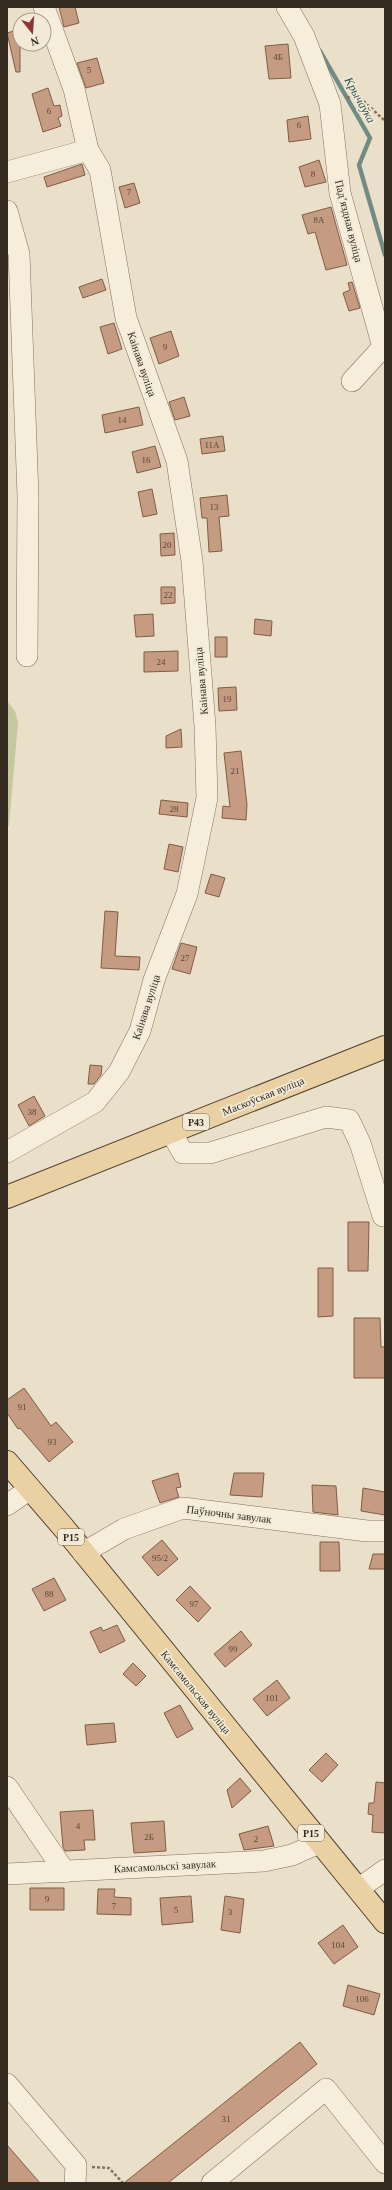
<svg xmlns="http://www.w3.org/2000/svg" width="392" height="2190" viewBox="0 0 392 2190" font-family="Georgia,serif">
	<style>
		.green { fill: #c4c89d }
		.lines { fill: none; stroke-linecap: round; stroke-linejoin: round }
		.stream { stroke: #708c84; stroke-width: 4.5 }
		.building { fill: #c59b82; stroke: #815c47 }
		.minor-casing { stroke: #85725f; stroke-width: 22 }
		.major-casing { stroke: #534032; stroke-width: 24 }
		.path { stroke: #85725f; stroke-width: 2.5; stroke-dasharray: 3 2; stroke-linecap: butt }
		.minor { stroke: #f6eddb; stroke-width: 21 }
		.major { stroke: #e9d1a4; stroke-width: 22 }
		.labels { text-anchor: middle; dominant-baseline: central; stroke-width: 3.5; stroke-linejoin: round; paint-order: stroke }
		.number-label { font-size: 9px; fill: #5a4739 }
		.shield { fill: #f2ead7; stroke: #6e6458; stroke-width: 1 }
		.shield-label { font-size: 10px; font-weight: bold; fill: #362b21 }
		.street-label { font-size: 11px; fill: #362b21; stroke: #f2ead7 }
		.water-label { font-size: 12px; font-style: italic; fill: #325551; stroke: #f2ead7 }
	</style>
	<rect width="100%" height="100%" fill="#eadfc8"/>
	<!-- green -->
	<path class="green" d="M7 701 15 711 18 722 9 825 7 828Z"/>
	<g class="lines">
		<!-- stream -->
		<path class="stream" d="M320 51 370 138 359 165 385 255"/>
	</g>
	<!-- building -->
	<path class="building" d="M59 7H75L79 23 64 27Z
		M20 29V72H16L7 33Z
		M288 44 291 78 269 79 265 46Z
		M97 58 104 83 86 88 77 63Z
		M48 88 54 106 60 105 62 116 58 118 61 126 43 132 32 94Z
		M308 116 311 139 289 142 287 120Z
		M319 160 326 182 305 187 299 167Z
		M82 164 85 175 47 187 44 177Z
		M134 183 140 203 125 208 119 187Z
		M331 207 347 265 326 270 315 232 308 234 302 215Z
		M102 279 106 290 83 298 79 287Z
		M352 282 360 308 349 311 343 293 350 290 348 283Z
		M114 323 122 349 108 354 100 327Z
		M171 331 179 356 159 364 150 338Z
		M184 397 190 416 175 420 169 402Z
		M139 407 143 425 105 433 102 415Z
		M223 436 225 451 202 454 200 439Z
		M155 446 161 467 137 473 132 452Z
		M152 489 157 514 143 517 138 492Z
		M227 495 229 516 219 517 222 551 209 552 207 518H202L200 498Z
		M174 533 175 555 161 556 160 534Z
		M161 587H175V603L161 604Z
		M153 614 154 636 136 637 134 615Z
		M255 619 272 621 271 636 254 634Z
		M215 637H227V657H215Z
		M178 651V671L144 672V652Z
		M236 687 237 710 219 711 218 688Z
		M181 729 182 747 166 748V736Z
		M241 751 247 805 246 820 222 818 223 806 230 807 224 753Z
		M161 800 188 803 187 817 159 814Z
		M169 844 183 847 178 872 164 869Z
		M211 874 225 878 219 897 205 893Z
		M105 911 118 912 115 956 140 957 139 970 101 968Z
		M181 943 197 947 190 974 172 969Z
		M90 1065 102 1066 101 1075 94 1084H88Z
		M34 1096 45 1116 29 1126 18 1105Z
		M348 1222H369L368 1271H348Z
		M318 1268H333V1316L318 1317Z
		M354 1318H380L381 1347H385V1378H354Z
		M24 1388 51 1426 56 1422 73 1442 49 1462 20 1428 18 1429 7 1413V1400Z
		M178 1473 181 1487 176 1488 179 1497 160 1503 152 1481Z
		M234 1473H264L262 1497 230 1495Z
		M312 1485 336 1486 338 1515 313 1512Z
		M363 1488 385 1492V1515L361 1511Z
		M162 1540 178 1559 158 1576 142 1557Z
		M320 1542H339L340 1571H320Z
		M373 1554H385V1569H369Z
		M54 1578 66 1600 44 1611 32 1589Z
		M190 1586 211 1608 198 1622 176 1600Z
		M117 1625 125 1641 100 1653 90 1632 101 1627 103 1631Z
		M241 1631 252 1645 225 1667 214 1654Z
		M133 1663 146 1676 136 1686 123 1674Z
		M277 1680 290 1698 267 1716 253 1699Z
		M180 1705 193 1729 177 1738 164 1713Z
		M114 1723 116 1742 87 1745 85 1725Z
		M326 1753 338 1765 322 1782 309 1770Z
		M240 1778 251 1791 232 1808 227 1790Z
		M376 1782 385 1783V1833L372 1832 373 1815 368 1814 369 1803H374Z
		M93 1810 95 1840H84L85 1850 65 1851 63 1847 60 1812Z
		M164 1821 166 1851 134 1853 131 1823Z
		M268 1826 274 1846 244 1850 239 1834Z
		M30 1888H64V1910H30Z
		M98 1889H115L114 1897 131 1898V1915L97 1914Z
		M191 1896 193 1922 162 1925 160 1898Z
		M225 1896 244 1899 240 1933 221 1930Z
		M343 1925 358 1947 334 1964 318 1943Z
		M348 1985 380 1994 374 2015 343 2006Z
		M300 2042 317 2064 223 2139 168 2183H124Z
		M7 2145 40 2183H7Z"/>
	<g class="lines">
		<!-- minor casing -->
		<g class="minor-casing">
			<path id="minor" d="M287 7 304 36 330 104 340 193 383 347 352 381
				M7 172 88 150
				M7 211 19 254 28 496 27 656
				M171 1132 183 1153H210L326 1117 349 1120 360 1143 383 1216
				M7 1152 95 1102 119 1072 140 1031 154 980 187 894 207 798 205 726 192 561 177 461 126 318 100 170 88 150 74 89 44 7
				M7 1505 30 1489
				M83 1553 124 1529 183 1508 367 1531H385
				M7 1787 65 1872
				M7 1874 264 1861 292 1855 319 1843
				M358 1889 385 1870
				M7 2084 76 2165 75 2183
				M212 2183 326 2089 385 2163"/>
		</g>
		<!-- major casing -->
		<g class="major-casing">
			<path id="major" d="M7 1197 385 1047
				M7 1462 63 1527 385 1922"/>
		</g>
		<!-- path -->
		<path class="path" d="M347 98 356 94 385 121
			M92 2167 109 2168 123 2183"/>
		<!-- minor -->
		<use href="#minor" class="minor"/>
		<!-- major -->
		<use href="#major" class="major"/>
	</g>
	<g class="labels">
		<!-- number labels -->
		<g class="number-label">
			<text x="278" y="57">4Б</text>
			<text x="89" y="70">5</text>
			<text x="49" y="111">6</text>
			<text x="299" y="125">6</text>
			<text x="313" y="174">8</text>
			<text x="129" y="192">7</text>
			<text x="319" y="220">8А</text>
			<text x="165" y="347">9</text>
			<text x="122" y="420">14</text>
			<text x="212" y="445">11А</text>
			<text x="146" y="460">16</text>
			<text x="214" y="507">13</text>
			<text x="167" y="545">20</text>
			<text x="168" y="595">22</text>
			<text x="161" y="662">24</text>
			<text x="227" y="699">19</text>
			<text x="235" y="771">21</text>
			<text x="174" y="809">28</text>
			<text x="185" y="958">27</text>
			<text x="32" y="1112">38</text>
			<text x="22" y="1407">91</text>
			<text x="52" y="1442">93</text>
			<text x="160" y="1558">95/2</text>
			<text x="49" y="1594">88</text>
			<text x="194" y="1604">97</text>
			<text x="233" y="1649">99</text>
			<text x="272" y="1698">101</text>
			<text x="78" y="1826">4</text>
			<text x="149" y="1837">2Б</text>
			<text x="256" y="1839">2</text>
			<text x="47" y="1899">9</text>
			<text x="114" y="1906">7</text>
			<text x="176" y="1910">5</text>
			<text x="230" y="1912">3</text>
			<text x="338" y="1945">104</text>
			<text x="362" y="1999">106</text>
			<text x="226" y="2119">31</text>
		</g>
		<!-- shield labels -->
		<g class="shield">
			<rect x="183" y="1114" width="26" height="16" rx="3"/>
			<rect x="58" y="1529" width="26" height="16" rx="3"/>
			<rect x="298" y="1825" width="26" height="16" rx="3"/>
		</g>
		<g class="shield-label">
			<text x="196" y="1122">Р43</text>
			<text x="71" y="1537">Р15</text>
			<text x="311" y="1833">Р15</text>
		</g>
		<!-- street labels -->
		<g class="street-label">
			<text transform="translate(349 221) rotate(76)">Падʼяздная вуліца</text>
			<text transform="translate(142 364) rotate(71)">Каінава вуліца</text>
			<text transform="translate(201 681) rotate(-95)">Каінава вуліца</text>
			<text transform="translate(146 1007) rotate(-72)">Каінава вуліца</text>
			<text transform="translate(263 1096) rotate(-22)">Маскоўская вуліца</text>
			<text transform="translate(229 1514) rotate(7)">Паўночны завулак</text>
			<text transform="translate(196 1692) rotate(51)">Камсамольская вуліца</text>
			<text transform="translate(165 1866) rotate(-3)">Камсамольскі завулак</text>
		</g>
		<!-- water labels -->
		<g class="water-label">
			<text transform="translate(360 100) rotate(61)">Крычаўка</text>
		</g>
	</g>
	<!-- border -->
	<rect width="392" height="2190" fill="none" stroke="#362b21" stroke-width="16"/>
	<!-- north arrow -->
	<g transform="translate(32 32) rotate(163)"><circle r="19" fill="#f2ead7" stroke="#a79e8e"/>
	<path d="M0-3L7 15L0 10L-7 15Z" fill="#8e3538"/>
	<text y="-6" font-size="11" font-weight="bold" text-anchor="middle" fill="#362b21">N</text>
	</g>
</svg>
